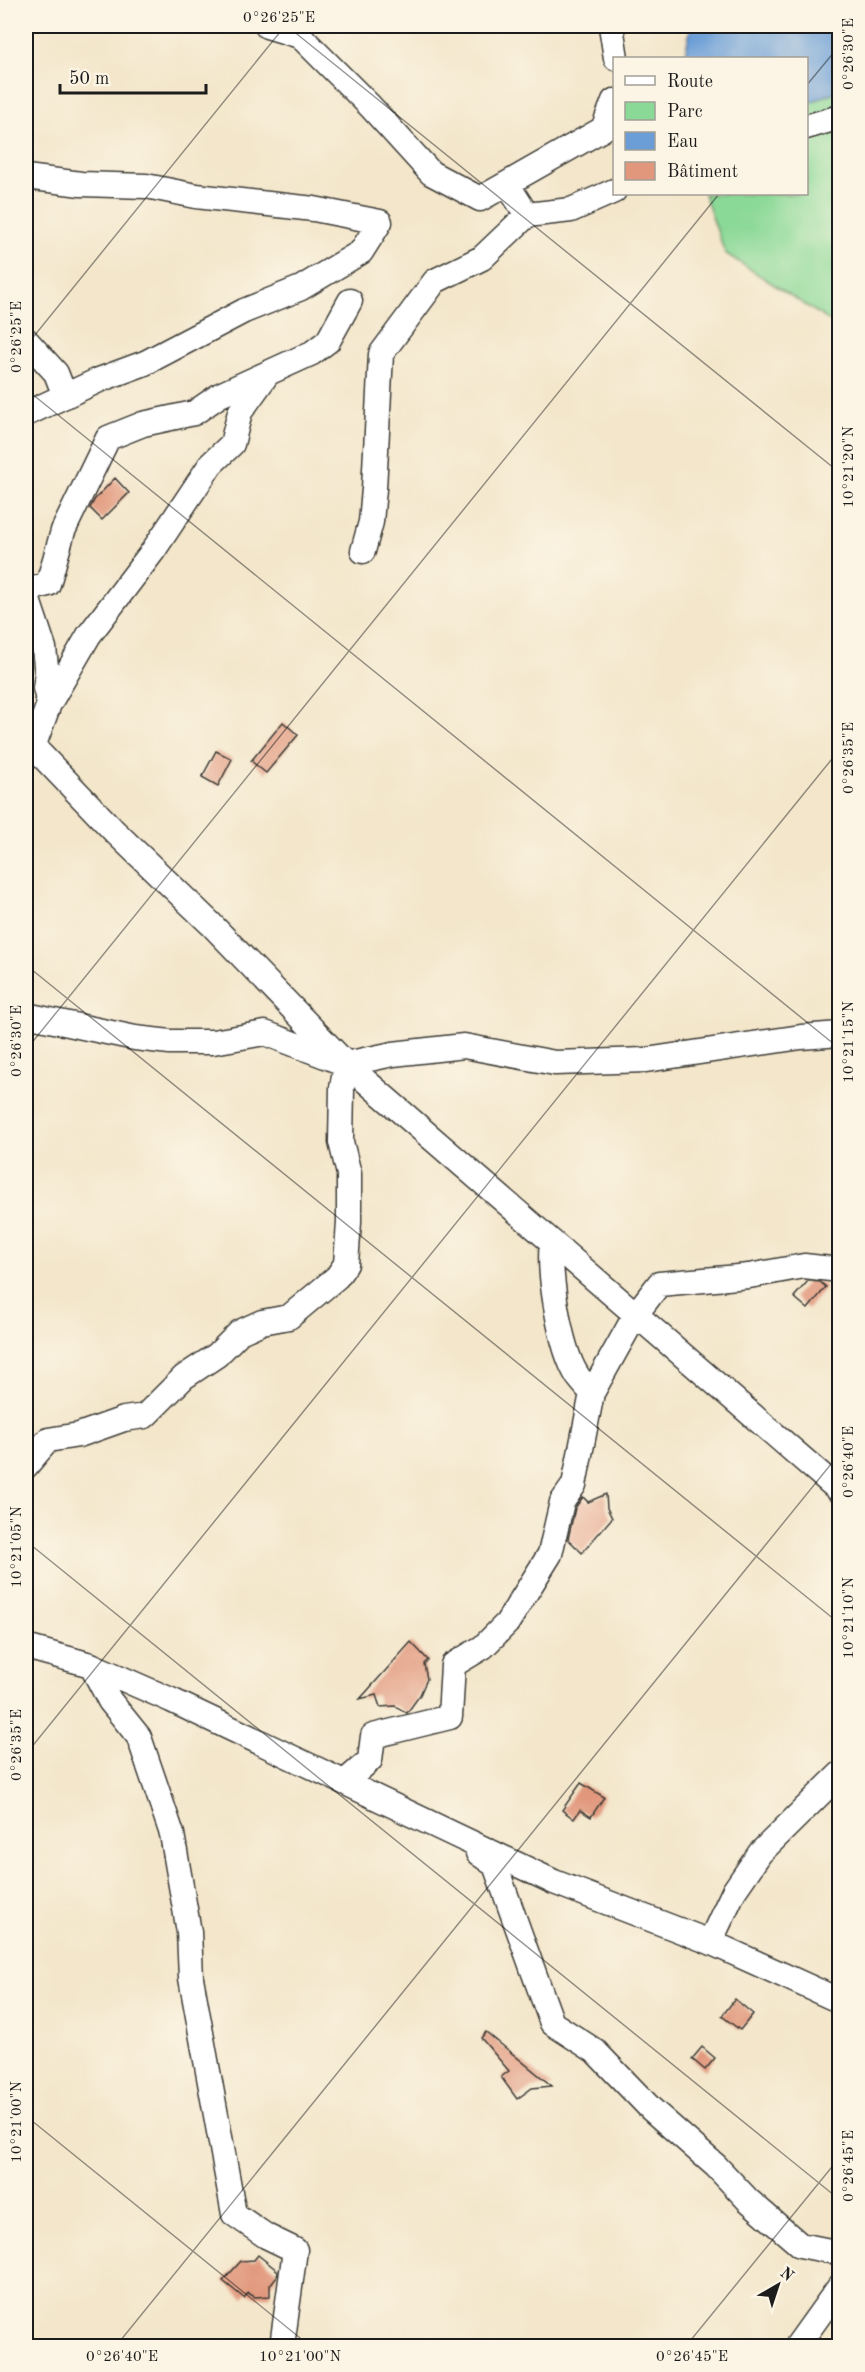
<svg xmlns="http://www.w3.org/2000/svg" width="865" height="2372" viewBox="0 0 865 2372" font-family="'Old Standard TT',serif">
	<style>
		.green { fill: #8bd997; stroke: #547a5a; stroke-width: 1.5 }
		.water { fill: #6b9ed7; stroke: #445d7a; stroke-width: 1.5 }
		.building { fill: #e1977c }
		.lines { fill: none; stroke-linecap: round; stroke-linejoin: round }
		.minor-casing { stroke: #3c3a36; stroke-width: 27 }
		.minor { stroke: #fff; stroke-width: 24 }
		.ticks { fill: none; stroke: #1c1c1c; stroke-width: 1.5; stroke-opacity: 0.45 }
		.neatline { fill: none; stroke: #1c1c1c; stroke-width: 2 }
		.ticks-label { font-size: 15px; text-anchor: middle; fill: #1c1c1c }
	</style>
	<rect width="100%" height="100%" fill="#fcf5e5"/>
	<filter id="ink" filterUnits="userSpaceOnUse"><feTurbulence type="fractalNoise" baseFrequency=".0167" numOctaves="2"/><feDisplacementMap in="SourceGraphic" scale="12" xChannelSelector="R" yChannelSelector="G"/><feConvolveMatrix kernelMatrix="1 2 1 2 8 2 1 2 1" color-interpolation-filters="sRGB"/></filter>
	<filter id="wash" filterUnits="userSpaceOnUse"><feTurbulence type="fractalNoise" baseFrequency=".008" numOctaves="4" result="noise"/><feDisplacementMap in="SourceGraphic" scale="24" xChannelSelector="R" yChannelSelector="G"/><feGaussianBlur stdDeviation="1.35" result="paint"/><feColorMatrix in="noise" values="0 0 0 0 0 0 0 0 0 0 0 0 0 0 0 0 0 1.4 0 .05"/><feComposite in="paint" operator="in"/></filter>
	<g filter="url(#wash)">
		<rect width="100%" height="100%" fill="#f3e6ca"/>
		<!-- green -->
		<path class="green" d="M839 90V327L725 253 704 194H806L807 104Z"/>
		<!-- water -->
		<path class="water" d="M691 26H839V90L807 104 806 58H684Z"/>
		<g id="blocks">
			<!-- building -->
			<path class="building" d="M115 478 129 493 102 520 90 508 95 499Z
				M283 722 298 735 266 773 251 761Z
				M216 751 232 759 218 786 202 777Z
				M808 1281 820 1282 826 1287 808 1309 794 1297Z
				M606 1494 607 1508 612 1518 582 1553 568 1539 575 1508 583 1497 588 1502Z
				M411 1642 428 1660 424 1664 427 1679 420 1695 407 1713 395 1706 380 1707 376 1695 360 1699Z
				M581 1783 604 1797 591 1817 580 1810 574 1819 562 1810Z
				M735 1999 753 2014 740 2030 722 2016Z
				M486 2032 552 2086 532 2088 517 2099 501 2077 509 2071 481 2038Z
				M702 2047 715 2058 705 2070 692 2059Z
				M258 2255 278 2271 277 2276 270 2285V2296L255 2297 248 2293 244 2298 223 2281 241 2261 254 2260Z"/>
		</g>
	</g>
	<g filter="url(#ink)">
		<use href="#blocks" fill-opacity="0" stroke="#3c3a36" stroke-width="1.5"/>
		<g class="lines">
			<!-- minor casing -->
			<g class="minor-casing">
				<path id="minor" d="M267 26 300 36 370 106 431 173 480 199 603 129 614 101
					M611 26 616 58
					M806 127 840 117
					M26 177 81 184 146 186 196 196 314 209 380 222 361 252 301 288 244 311 145 363 99 380 26 414
					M507 184 527 215 571 210 614 191
					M26 340 56 373 65 396
					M363 551 371 522 374 489 381 354 435 281 482 258 527 215
					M26 590 48 584 63 531 108 438 143 424 194 413 220 395 268 373
					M26 594 44 648 47 675 45 688 49 704
					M26 739 115 832 211 924 346 1064 840 1491
					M26 755 33 747 49 704 89 635 153 551 211 464 232 444 240 412 268 373 312 353 328 341 350 301
					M26 1015 135 1038 170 1042H213L265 1033 346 1064 393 1054 464 1046 555 1063 646 1060 801 1037 840 1034
					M552 1242C548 1273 560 1348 577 1375 581 1381 587 1387 592 1393
					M26 1466 48 1440 79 1435 124 1419 145 1416 184 1377 217 1355 240 1332 262 1322 289 1317 337 1277 346 1264 349 1222V1174L341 1142 342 1088 346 1064
					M26 1647 91 1665 171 1700 554 1882 710 1942 840 2001
					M91 1665 110 1701 139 1737 172 1834 189 1932 191 1978 234 2214 266 2236 295 2250 282 2346
					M345 1782 370 1760 373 1736 450 1717 453 1665 483 1647 507 1623 550 1554 562 1502 574 1485 592 1393 636 1314 659 1284 749 1276 804 1266 840 1270
					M478 1853 495 1865 552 2023 595 2051 651 2109 716 2166 748 2200 800 2245 840 2253
					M710 1942 734 1891 760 1853 840 1774
					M797 2346 840 2286"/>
			</g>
			<!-- minor -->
			<use href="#minor" class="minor"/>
		</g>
	</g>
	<!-- ticks -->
	<path class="ticks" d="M287 26 840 473M806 86 840 45M26 346 285 26M26 389 840 1049M26 965 840 1624M26 1050 719 194M26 1541 840 2200M26 1754 840 749M26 2116 310 2346M116 2346 840 1453M686 2346 840 2157"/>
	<!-- margin -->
	<rect width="865" height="2372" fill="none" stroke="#fcf5e5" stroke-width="66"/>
	<!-- legend -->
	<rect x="613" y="57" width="195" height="138" fill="#fcf5e5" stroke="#a29e95" stroke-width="1.5"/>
	<rect x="625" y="76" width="30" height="9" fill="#ffffff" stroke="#a29e95" stroke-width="1.5"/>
	<text x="667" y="87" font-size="18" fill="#1c1c1c">Route</text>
	<rect x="625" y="102" width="30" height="18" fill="#8bd997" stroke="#a29e95" stroke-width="1.5"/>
	<text x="667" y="117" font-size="18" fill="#1c1c1c">Parc</text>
	<rect x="625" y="132" width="30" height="18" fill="#6b9ed7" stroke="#a29e95" stroke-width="1.5"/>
	<text x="667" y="147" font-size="18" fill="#1c1c1c">Eau</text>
	<rect x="625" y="162" width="30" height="18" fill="#e1977c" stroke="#a29e95" stroke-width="1.5"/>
	<text x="667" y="177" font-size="18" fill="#1c1c1c">Bâtiment</text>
	<!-- north arrow -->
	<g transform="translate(778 2285) rotate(39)" stroke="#fcf5e5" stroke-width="4.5" paint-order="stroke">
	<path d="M0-4.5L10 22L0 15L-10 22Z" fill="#1c1c1c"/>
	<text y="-9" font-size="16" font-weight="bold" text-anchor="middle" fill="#1c1c1c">N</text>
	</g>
	<!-- scale -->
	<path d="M60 84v9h146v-9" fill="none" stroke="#1c1c1c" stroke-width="3"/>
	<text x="69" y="84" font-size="18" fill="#1c1c1c" stroke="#fcf5e5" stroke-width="4.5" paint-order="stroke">50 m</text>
	<rect x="33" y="33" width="799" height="2306" class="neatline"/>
	<g class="ticks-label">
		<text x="279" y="22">0°26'25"E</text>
		<text transform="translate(848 54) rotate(-90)" y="5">0°26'30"E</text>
		<text transform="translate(16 337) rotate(-90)" y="5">0°26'25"E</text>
		<text transform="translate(848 467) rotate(-90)" y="5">10°21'20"N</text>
		<text transform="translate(848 758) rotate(-90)" y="5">0°26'35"E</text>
		<text transform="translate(16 1041) rotate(-90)" y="5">0°26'30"E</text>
		<text transform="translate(848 1042) rotate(-90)" y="5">10°21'15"N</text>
		<text transform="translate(848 1462) rotate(-90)" y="5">0°26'40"E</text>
		<text transform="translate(16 1547) rotate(-90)" y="5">10°21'05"N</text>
		<text transform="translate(848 1618) rotate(-90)" y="5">10°21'10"N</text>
		<text transform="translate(16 1745) rotate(-90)" y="5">0°26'35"E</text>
		<text transform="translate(16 2122) rotate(-90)" y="5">10°21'00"N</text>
		<text transform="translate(848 2166) rotate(-90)" y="5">0°26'45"E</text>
		<text x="122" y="2361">0°26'40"E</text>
		<text x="300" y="2361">10°21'00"N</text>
		<text x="692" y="2361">0°26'45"E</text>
	</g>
</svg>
